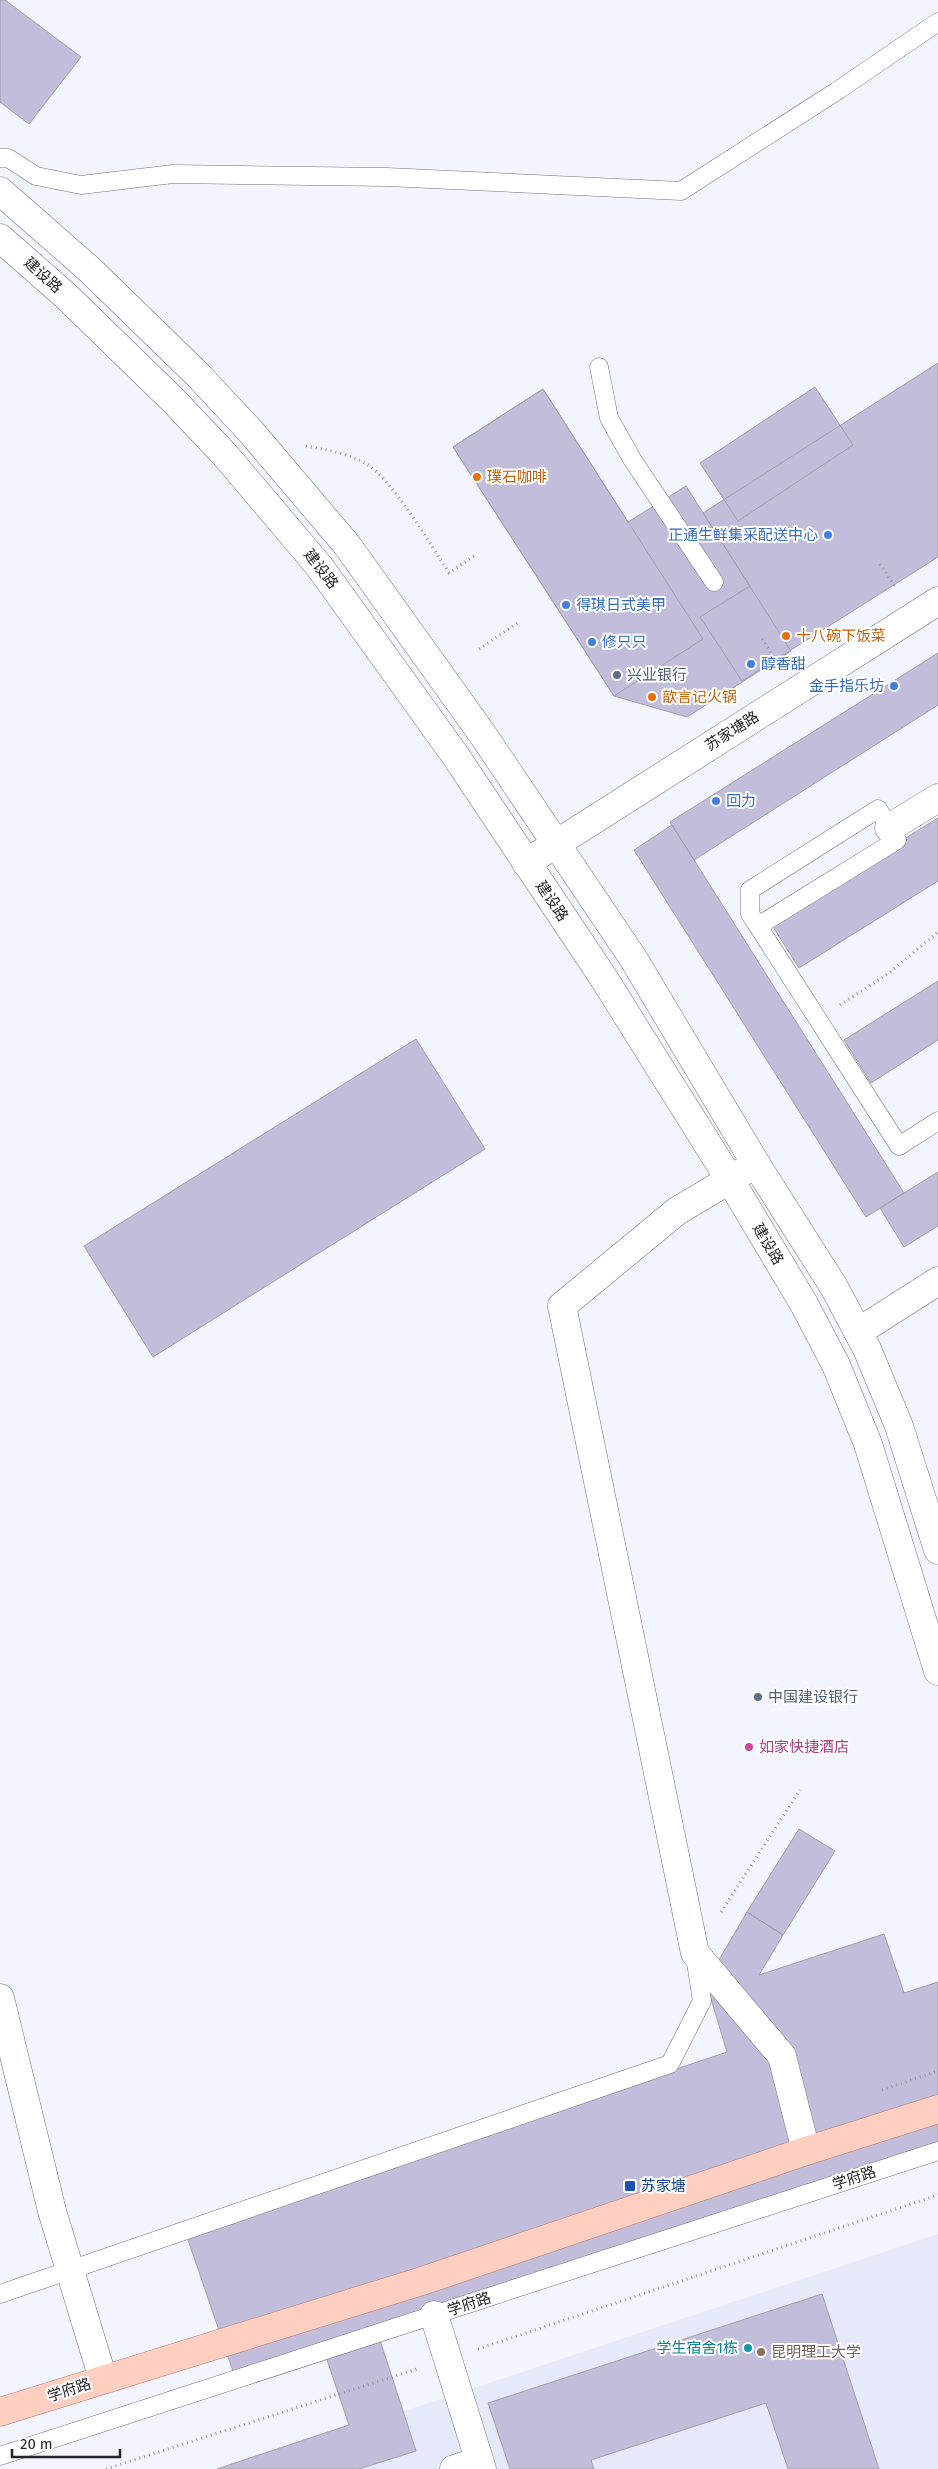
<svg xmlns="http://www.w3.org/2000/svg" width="938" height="2469" viewBox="0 0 938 2469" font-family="'Fira Sans','Noto Sans SC',sans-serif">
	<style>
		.built { fill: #e6e9fa }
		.building { fill: #c1bdda; stroke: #a09fa8 }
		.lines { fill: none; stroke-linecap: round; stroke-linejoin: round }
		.lane-casing { stroke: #70727a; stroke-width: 19 }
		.street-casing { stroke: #70727a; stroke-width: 29 }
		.secondary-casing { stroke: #70727a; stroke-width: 29 }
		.primary-casing { stroke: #b27d70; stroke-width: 29 }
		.path { stroke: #93949b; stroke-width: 3; stroke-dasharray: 1 4; stroke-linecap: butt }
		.lane { stroke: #fff; stroke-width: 18 }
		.street { stroke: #fff; stroke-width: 28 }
		.secondary { stroke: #fff; stroke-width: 28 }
		.primary { stroke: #fecec0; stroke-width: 28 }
		.food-dot { fill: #e8710a; stroke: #fff; stroke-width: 2 }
		.shop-dot { fill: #3f7fe0; stroke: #fff; stroke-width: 2 }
		.service-dot { fill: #5c6f8a; stroke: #fff; stroke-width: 2 }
		.hotel-dot { fill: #d1479c; stroke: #fff; stroke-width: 2 }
		.transit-dot { fill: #1a4fb4; stroke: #fff; stroke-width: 2 }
		.culture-dot { fill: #0f9aa8; stroke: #fff; stroke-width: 2 }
		.education-dot { fill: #8d6e63; stroke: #fff; stroke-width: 2 }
		.labels { text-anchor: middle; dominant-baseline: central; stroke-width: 4; stroke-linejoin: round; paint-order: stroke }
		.street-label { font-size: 15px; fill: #242428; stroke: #fff }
		.food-label { font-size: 15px; fill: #c56008; stroke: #fff; text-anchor: start }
		.shop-label { font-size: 15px; fill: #366cbe; stroke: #fff; text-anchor: start }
		.service-label { font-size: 15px; fill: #4e5e75; stroke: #fff; text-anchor: start }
		.hotel-label { font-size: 15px; fill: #b23c85; stroke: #fff; text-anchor: start }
		.transit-label { font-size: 15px; fill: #164399; stroke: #fff; text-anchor: start }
		.culture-label { font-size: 15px; fill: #0d838f; stroke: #fff; text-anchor: end }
		.education-label { font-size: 15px; fill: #785e54; stroke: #fff; text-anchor: start }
	</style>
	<rect width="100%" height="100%" fill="#f3f5fe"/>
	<!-- built -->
	<path class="built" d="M938 2234V2469H230Z"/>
	<!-- building -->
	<path class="building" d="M0 0H5L81 57 29 124 0 102Z
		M938 363V557L742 681 700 617 750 586 703 513Z
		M815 387 853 445 738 521 700 463Z
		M543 389 628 522 686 486 791 651 687 717 614 696 453 447Z
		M543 389 703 639 614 696 453 447Z
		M938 653V705L694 860 670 822Z
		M938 818V881L799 968 770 922Z
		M672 825 904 1193 866 1217 634 850Z
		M938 981V1040L871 1083 844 1040Z
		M416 1039 485 1149 153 1357 84 1246Z
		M938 1172V1226L904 1247 880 1208Z
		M799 1829 835 1851 783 1935 747 1912Z
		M747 1912 783 1935 759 1975 884 1934 904 1993 938 1982V2150L377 2331 416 2451 359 2469H217L349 2425 323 2348 235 2377 186 2234 727 2052 706 1982Z
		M822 2294 879 2469H788L766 2403 591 2460 594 2469H510L488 2403Z"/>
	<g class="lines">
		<!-- lane casing -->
		<g class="lane-casing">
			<path id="lane" d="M0 158H8L36 176 81 185 173 174 387 177 681 191 837 91 938 22
				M599 367 609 418 632 459 714 582
				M758 926 750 914V890L878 809 897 840 758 926 899 1146 938 1121
				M0 2294 670 2064 702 2001 695 1956
				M0 2456 938 2151"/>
		</g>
		<!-- street casing -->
		<g class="street-casing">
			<path id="street" d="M889 828 938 798
				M526 863 938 601
				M756 1164 677 1211 562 1306 695 1953 782 2056 806 2151
				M858 1332 938 1281
				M0 1998 52 2211 103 2379
				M434 2315 482 2469
				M454 2469 479 2461"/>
		</g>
		<!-- secondary casing -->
		<g class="secondary-casing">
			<path id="secondary" d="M0 191 89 269 199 376 252 433 347 545 483 735 633 958 756 1164 834 1287 867 1349 899 1426 938 1550
				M0 238 65 295 174 401 226 456 319 566 455 755 603 977 730 1180 804 1304 836 1365 868 1444 938 1671"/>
		</g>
		<!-- primary casing -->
		<g class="primary-casing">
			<path id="primary" d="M0 2412 422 2281 806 2151 938 2109"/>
		</g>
		<!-- path -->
		<path class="path" d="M306 446C326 450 347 453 365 463 391 477 432 547 449 573L474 556
			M880 564 896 588
			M762 639 778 664
			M479 649 519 622
			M840 1005 889 973 938 932
			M721 1912 800 1790
			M882 2090 938 2071
			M478 2349 938 2195
			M106 2469 417 2369"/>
		<!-- lane -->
		<use href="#lane" class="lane"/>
		<!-- street -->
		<use href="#street" class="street"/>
		<!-- secondary -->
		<use href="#secondary" class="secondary"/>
		<!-- primary -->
		<use href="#primary" class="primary"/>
	</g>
	<!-- markers -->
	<g class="food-dot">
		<circle cx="477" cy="477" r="5"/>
		<circle cx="786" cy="636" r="5"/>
		<circle cx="652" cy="697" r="5"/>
	</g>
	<g class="shop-dot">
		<circle cx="828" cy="535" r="5"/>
		<circle cx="566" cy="605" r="5"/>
		<circle cx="592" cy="642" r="5"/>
		<circle cx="751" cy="664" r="5"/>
		<circle cx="894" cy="686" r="5"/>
		<circle cx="716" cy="801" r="5"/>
	</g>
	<g class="service-dot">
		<circle cx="617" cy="675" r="5"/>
		<circle cx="758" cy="1697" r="5"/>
	</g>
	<circle class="hotel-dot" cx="749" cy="1747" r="5"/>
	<rect class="transit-dot" x="624" y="2180" width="12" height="12" rx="2.5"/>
	<circle class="culture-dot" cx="748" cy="2348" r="5"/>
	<circle class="education-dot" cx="761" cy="2352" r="5"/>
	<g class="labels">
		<!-- street labels -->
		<g class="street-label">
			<text transform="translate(43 275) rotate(42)">建设路</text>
			<text transform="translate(321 569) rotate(52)">建设路</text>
			<text transform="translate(732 731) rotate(-32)">苏家塘路</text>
			<text transform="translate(552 901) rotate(56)">建设路</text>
			<text transform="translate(768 1244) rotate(59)">建设路</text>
			<text transform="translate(854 2178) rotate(-18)">学府路</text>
			<text transform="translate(469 2304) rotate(-18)">学府路</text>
			<text transform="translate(69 2390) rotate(-18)">学府路</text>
		</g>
		<!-- food labels -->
		<g class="food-label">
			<text x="487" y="477">璞石咖啡</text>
			<text x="796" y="636">十八碗下饭菜</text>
			<text x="662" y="697">歆言记火锅</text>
		</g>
		<!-- shop labels -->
		<g class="shop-label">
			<text x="818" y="535" text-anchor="end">正通生鲜集采配送中心</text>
			<text x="576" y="605">得琪日式美甲</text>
			<text x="602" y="642">修只只</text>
			<text x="761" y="664">醇香甜</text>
			<text x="884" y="686" text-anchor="end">金手指乐坊</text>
			<text x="726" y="801">回力</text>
		</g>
		<!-- service labels -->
		<g class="service-label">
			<text x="627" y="675">兴业银行</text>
			<text x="768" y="1697">中国建设银行</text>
		</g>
		<!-- hotel labels -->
		<g class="hotel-label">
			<text x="759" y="1747">如家快捷酒店</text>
		</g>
		<!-- transit labels -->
		<g class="transit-label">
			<text x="641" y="2186">苏家塘</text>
		</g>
		<!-- culture labels -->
		<g class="culture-label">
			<text x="738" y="2348">学生宿舍1栋</text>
		</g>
		<!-- education labels -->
		<g class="education-label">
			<text x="771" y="2352">昆明理工大学</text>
		</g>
	</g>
	<!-- scale -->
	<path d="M12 2449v8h108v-8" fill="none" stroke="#242428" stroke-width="2.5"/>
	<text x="20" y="2449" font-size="15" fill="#242428" stroke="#ffffff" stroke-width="4" paint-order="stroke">20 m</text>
</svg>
